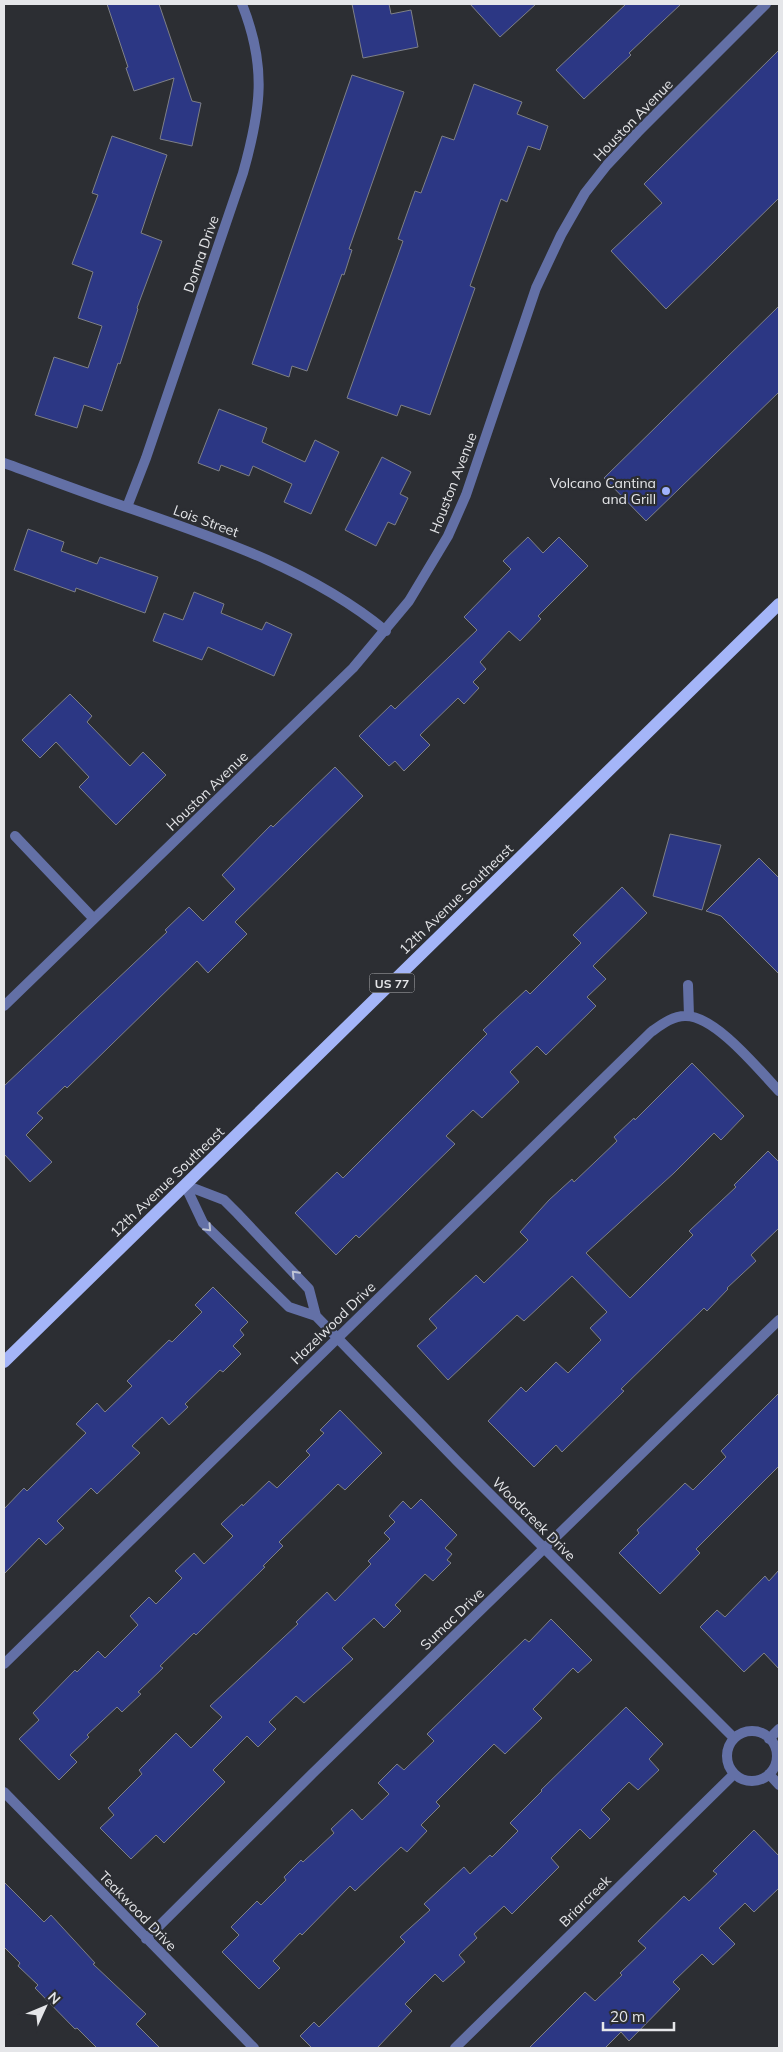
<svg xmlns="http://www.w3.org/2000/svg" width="783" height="2052" viewBox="0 0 783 2052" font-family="Mulish,sans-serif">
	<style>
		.building { fill: #2c3784; stroke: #7e8086 }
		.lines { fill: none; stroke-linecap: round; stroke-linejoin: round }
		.minor { stroke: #6370a6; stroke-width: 10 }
		.primary { stroke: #a4b5f8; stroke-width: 12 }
		.oneway { stroke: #bec3d5 }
		.poi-dot { fill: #a0b3fd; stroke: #2c2e33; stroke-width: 2 }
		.labels { text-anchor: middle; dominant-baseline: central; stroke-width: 4.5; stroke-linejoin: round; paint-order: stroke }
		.shield { fill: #2c2e33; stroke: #aeafb2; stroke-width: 1 }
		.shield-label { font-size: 12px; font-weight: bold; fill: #e5e6e9 }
		.street-label { font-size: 14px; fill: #e5e6e9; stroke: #2c2e33 }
		.poi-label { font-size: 14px; fill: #e5e6e9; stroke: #2c2e33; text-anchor: end }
	</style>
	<rect width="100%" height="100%" fill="#2c2e33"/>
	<!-- building -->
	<path class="building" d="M107 4H159L192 101 201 103 192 146 160 139 174 78 134 91 126 68 128 67Z
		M352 4H389L391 14 411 10 418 47 363 58Z
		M470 4H536L500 37Z
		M626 4H681L629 53 631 55 584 99 556 70Z
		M779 50V198L666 309 611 251 662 203 644 184Z
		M352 75 404 92 349 249 352 250 344 275 342 274 307 371 292 366 289 377 252 364Z
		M474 84 522 102 517 114 548 126 540 150 528 146 507 202 501 199 470 286 475 288 430 415 401 405 397 416 347 398 403 241 398 239 415 191 421 193 442 136 454 140Z
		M112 136 167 155 141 233 162 241 137 308 138 309 120 364 118 363 102 411 84 405 77 428 35 415 54 357 88 368 102 326 78 318 93 272 72 264 98 195 92 193Z
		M779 306V392L646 521 604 478Z
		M219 409 267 428 262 442 305 462 315 440 339 452 311 514 284 502 292 484 253 466 249 476 221 465 219 471 198 463Z
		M382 457 411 472 400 494 408 498 395 525 388 522 376 546 345 530Z
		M28 529 64 542 61 551 97 564 100 557 158 577 145 613 76 588 75 592 14 570Z
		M528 537 543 553 559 537 588 566 538 616 541 619 520 641 509 631 480 662 486 669 473 682 479 688 464 704 458 698 420 735 430 745 404 771 395 761 389 766 359 736 391 705 395 709 477 630 464 617 511 569 503 561Z
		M194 592 224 604 221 613 262 630 266 622 292 634 274 676 208 647 202 660 153 641 164 613 183 620Z
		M70 694 92 716 87 722 130 766 143 752 166 775 116 825 79 787 89 777 56 742 40 758 22 740Z
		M335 767 363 796 235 922 247 934 208 973 197 961 67 1088 65 1086 37 1113 43 1118 26 1135 52 1162 30 1182 4 1154V1086L167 932 165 930 189 907 203 921 235 889 222 875 271 825 273 827Z
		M670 834 721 845 702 910 653 896Z
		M759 858 779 878V974L721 916 706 911Z
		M622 887 647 913 593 966 606 979 587 997 596 1006 546 1055 537 1046 510 1072 519 1082 482 1118 473 1110 446 1136 455 1144 359 1238 356 1235 336 1255 295 1213 337 1172 343 1178 487 1034 483 1030 526 990 530 994 581 943 573 935Z
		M692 1063 744 1116 721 1140 714 1133 674 1173 586 1253 630 1298 693 1235 689 1231 736 1187 734 1185 768 1151 779 1162V1228L751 1255 756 1261 727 1288 728 1289 707 1311 704 1308 621 1389 624 1391 562 1452 556 1445 534 1467 488 1421 521 1387 526 1392 556 1362 568 1373 601 1340 590 1328 607 1312 572 1276 524 1321 517 1315 448 1380 417 1346 437 1328 429 1319 476 1275 484 1283 528 1240 520 1232 549 1200 572 1179 574 1182 617 1141 614 1137 634 1118 635 1120Z
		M213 1287 248 1322 240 1330 244 1335 233 1346 241 1354 223 1372 220 1370 185 1404 188 1407 169 1425 162 1417 132 1446 140 1453 97 1494 91 1488 57 1521 64 1528 46 1545 39 1538 4 1574V1509L24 1488 27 1491 86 1433 76 1424 97 1403 105 1412 132 1386 127 1381 169 1340 172 1342 202 1312 195 1305Z
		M779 1393V1466L696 1549 700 1553 660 1594 619 1553 639 1533 637 1530 685 1483 693 1490 726 1457 721 1451Z
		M340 1410 382 1453 345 1490 338 1484 279 1542 283 1546 263 1566 265 1567 196 1635 194 1633 160 1666 163 1668 138 1692 141 1694 122 1712 117 1707 87 1735 89 1737 70 1755 77 1762 59 1780 19 1739 39 1720 33 1713 75 1670 77 1672 98 1651 105 1658 138 1625 130 1616 149 1597 156 1604 182 1578 175 1571 194 1553 204 1564 233 1536 221 1524 242 1504 243 1506 269 1481 277 1488 310 1455 306 1451 324 1433 320 1430Z
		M421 1499 457 1535 445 1548 452 1554 447 1560 451 1563 433 1581 425 1574 395 1605 401 1611 384 1628 374 1618 342 1648 353 1659 304 1703 296 1696 269 1722 276 1729 258 1747 247 1736 213 1770 225 1782 164 1843 156 1835 131 1859 100 1828 114 1815 108 1808 142 1774 139 1770 176 1733 191 1748 222 1717 210 1706 298 1624 296 1622 327 1592 335 1601 371 1564 368 1561 390 1539 384 1533 395 1522 389 1516 403 1501 411 1509Z
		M779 1570V1669L764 1653 744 1672 700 1627 717 1610 725 1617 765 1576 769 1581Z
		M551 1619 592 1660 578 1673 573 1668 533 1709 542 1718 505 1754 494 1744 436 1802 440 1806 421 1825 427 1831 407 1852 401 1847 355 1891 350 1886 302 1935 300 1933 273 1961 280 1968 259 1989 222 1952 239 1935 231 1927 257 1901 261 1905 286 1880 284 1877 301 1860 303 1862 334 1833 331 1829 352 1809 362 1820 389 1794 378 1783 397 1764 404 1770 434 1741 427 1734 525 1639 529 1642Z
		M626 1707 663 1744 649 1759 659 1770 638 1790 629 1782 601 1810 610 1819 590 1839 580 1829 551 1858 559 1867 512 1914 504 1906 474 1934 477 1938 459 1955 465 1962 443 1982 435 1974 405 2004 412 2011 377 2048H312L300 2036 314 2022 319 2027 405 1942 400 1937 430 1910 424 1904 464 1867 470 1874 490 1855 492 1857 518 1831 510 1823 542 1791 541 1790Z
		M754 1830 779 1856V1888L754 1912 745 1903 719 1928 735 1944 713 1965 702 1954 673 1982 680 1989 629 2041 621 2032 605 2048H529L585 1992 595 2001 622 1975 620 1973 646 1948 638 1941 684 1896 689 1901 717 1874 713 1871Z
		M4 1882 44 1922 51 1915 95 1963 93 1964 146 2014 136 2024 160 2048H97L77 2028 75 2029 35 1988 38 1985 18 1966 20 1963 4 1947Z"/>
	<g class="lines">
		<!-- minor -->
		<path class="minor" d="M4 463C46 478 87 494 129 508 219 539 312 570 386 631
			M127 507 146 458 243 173C261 109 267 67 242 4
			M15 836 94 919
			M688 985 689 1016
			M4 1006 353 668 409 601 448 536 466 495 536 288 561 235 585 193 607 165 638 132 766 4
			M185 1185 203 1223 289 1307 316 1316 458 1462 734 1738
			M185 1185 224 1200 237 1213 309 1289 316 1316
			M4 1664 651 1032C661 1025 672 1016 685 1016 715 1015 759 1070 779 1091
			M727 1756a25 25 0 1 1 50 0a25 25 0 1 1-50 0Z
			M769 1739 779 1729
			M769 1774 779 1785
			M4 1792 254 2048
			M146 1939 313 1773 779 1320
			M455 2048 734 1774"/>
		<!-- primary -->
		<path class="primary" d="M4 1362 779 604"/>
	</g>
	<!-- one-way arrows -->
	<defs><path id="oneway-chevron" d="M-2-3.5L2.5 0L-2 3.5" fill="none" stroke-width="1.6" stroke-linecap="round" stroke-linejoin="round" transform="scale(1.25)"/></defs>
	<g class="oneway">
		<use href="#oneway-chevron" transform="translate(208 1228) rotate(47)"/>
		<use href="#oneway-chevron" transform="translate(295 1274) rotate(-134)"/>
	</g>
	<!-- markers -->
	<circle class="poi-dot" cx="666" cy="491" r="5"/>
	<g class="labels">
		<!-- shield labels -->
		<rect class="shield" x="369.5" y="973.5" width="45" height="19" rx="4"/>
		<g class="shield-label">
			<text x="392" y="983">US 77</text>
		</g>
		<!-- street labels -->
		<g class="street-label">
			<text transform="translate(633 120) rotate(-46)">Houston Avenue</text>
			<text transform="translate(201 254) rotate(-71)">Donna Drive</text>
			<text transform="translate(453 483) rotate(-69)">Houston Avenue</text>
			<text transform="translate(206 521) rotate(20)">Lois Street</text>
			<text transform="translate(207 791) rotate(-44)">Houston Avenue</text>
			<text transform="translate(456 899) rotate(-44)">12th Avenue Southeast</text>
			<text transform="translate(167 1182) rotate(-44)">12th Avenue Southeast</text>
			<text transform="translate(333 1323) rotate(-44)">Hazelwood Drive</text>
			<text transform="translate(534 1519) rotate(45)">Woodcreek Drive</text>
			<text transform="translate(452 1619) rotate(-44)">Sumac Drive</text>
			<text transform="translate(585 1901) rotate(-45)">Briarcreek</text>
			<text transform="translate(138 1911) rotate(46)">Teakwood Drive</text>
		</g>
		<!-- poi labels -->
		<g class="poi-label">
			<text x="656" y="483">Volcano Cantina<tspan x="656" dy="16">and Grill</tspan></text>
		</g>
	</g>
	<!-- border -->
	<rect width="783" height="2052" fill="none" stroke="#e5e6e9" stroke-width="10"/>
	<!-- north arrow -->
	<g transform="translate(45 2007) rotate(46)" stroke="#2c2e33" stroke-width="4" paint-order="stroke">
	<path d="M0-4L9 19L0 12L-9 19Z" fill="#e5e6e9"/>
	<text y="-8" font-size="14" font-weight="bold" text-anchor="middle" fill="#e5e6e9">N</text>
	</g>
	<!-- scale -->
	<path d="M603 2022v8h71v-8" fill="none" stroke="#e5e6e9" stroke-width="2.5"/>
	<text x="610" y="2022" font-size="15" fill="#e5e6e9" stroke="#2c2e33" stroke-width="4" paint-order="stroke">20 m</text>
</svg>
